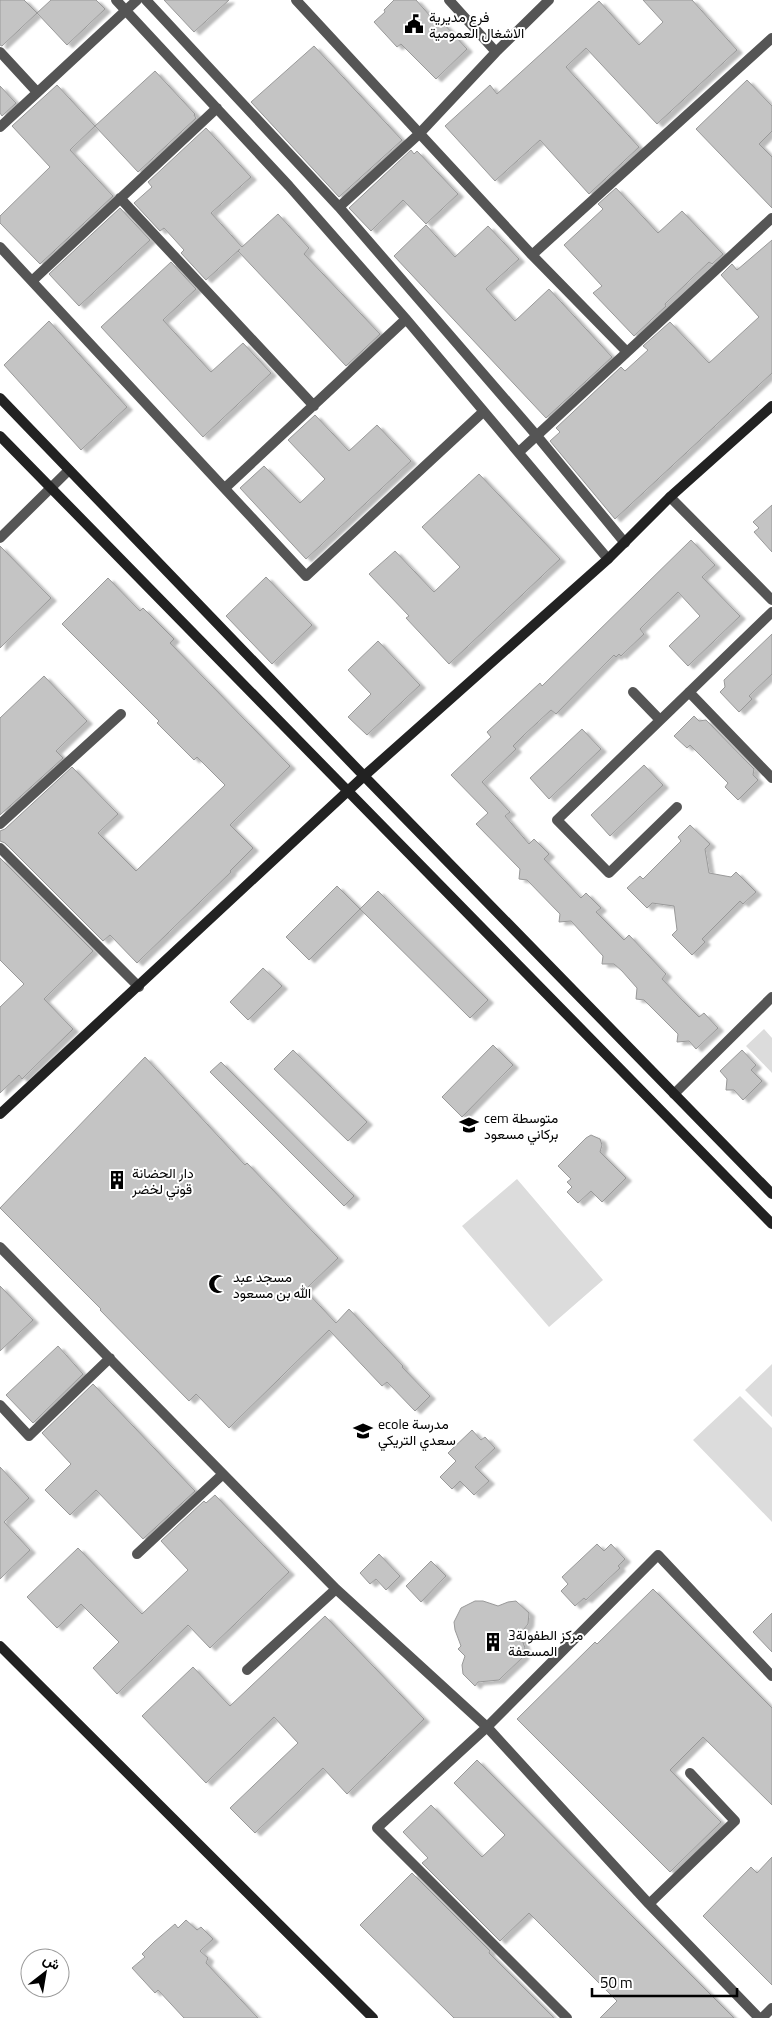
<svg xmlns="http://www.w3.org/2000/svg" width="772" height="2018" viewBox="0 0 772 2018" font-family="'Titillium Web',Vazirmatn,sans-serif">
	<style>
		.green { fill: #dcdcdc }
		.building { fill: #c4c4c4; stroke: #999; filter: url(#shadow) }
		.lines { fill: none; stroke-linecap: round; stroke-linejoin: round }
		.street { stroke: #555; stroke-width: 10 }
		.secondary { stroke: #222; stroke-width: 10 }
		.labels { text-anchor: middle; dominant-baseline: central; stroke-width: 4; stroke-linejoin: round; paint-order: stroke }
		.poi-label { font-size: 14px; fill: #000; stroke: #fff; text-anchor: start }
	</style>
	<defs>
		<filter id="shadow"><feDropShadow dx="5.5" dy="3" stdDeviation="1" flood-color="#0004"/></filter>
	</defs>
	<rect width="100%" height="100%" fill="#fff"/>
	<!-- green -->
	<path class="green" d="M764 1029 772 1038V1073L746 1046Z
		M517 1179 603 1280 549 1327 462 1226Z
		M772 1364V1417L745 1390Z
		M740 1396 772 1428V1522L693 1440Z"/>
	<!-- building -->
	<path class="building" d="M0 0H24L37 13 2 46 0 45Z
		M51 0H96L105 9 67 45 37 13Z
		M164 0H229L194 32Z
		M394 0H416L439 26 443 23 467 49 436 79 401 44 397 47 374 22 385 12 384 10Z
		M643 0H692L737 50 657 124 586 48 566 67 639 147 589 194 540 140 495 181 445 126 490 85 497 94 599 1 639 45 663 22Z
		M314 46 402 140 339 197 251 102Z
		M155 71 195 114 194 115 196 118 138 172 95 126Z
		M747 80 772 106V131L759 144 772 157V208L696 129Z
		M57 85 95 126 70 150 113 196 40 264 0 223V216L50 167 12 126Z
		M0 86 16 103 2 116 0 113Z
		M206 128 251 177 211 213 242 247 278 214 309 248 304 254 380 334 346 366 238 251 240 249 206 280 181 253 184 250 164 228 160 231 134 203 152 187 148 182Z
		M411 150 414 154 417 151 458 194 426 224 403 200 371 231 349 208Z
		M616 188 658 233 682 211 723 254 712 264 709 262 665 304 666 306 634 336 593 293 602 286 564 245 603 209 598 204Z
		M120 208 150 240 79 306 49 274Z
		M426 225 455 257 488 226 519 259 486 289 515 321 549 289 612 357 546 418 394 256Z
		M772 240V373L615 519 550 441 560 432 556 428 621 367 625 371 648 350 643 346 670 322 709 363 759 317 721 275 732 264 737 270Z
		M171 262 196 289 163 320 211 372 243 343 271 373 203 437 101 327Z
		M49 321 127 407 81 450 4 365Z
		M315 415 349 451 377 425 411 461 306 559 240 488 264 466 300 503 325 479 288 440Z
		M479 474 560 559 449 664 406 618 409 616 369 574 395 551 434 592 460 567 422 527Z
		M772 505V552L754 532 759 528 753 522Z
		M691 540 715 565 702 577 740 616 688 666 669 646 700 616 678 592 640 629 644 634 621 656 619 654 616 657 614 655 556 714 551 710 524 735 513 746 516 749 482 782 510 812 505 816 529 844 534 839 549 854 544 859 565 881 581 898 586 893 601 908 596 912 624 940 629 935 666 974 662 979 683 1001 699 1017 704 1013 718 1028 696 1049 689 1041 677 1042 678 1034 644 1000 636 999 637 988 622 971 614 964H602L603 956 571 921 559 922 560 914 527 880 519 879 520 869 476 824 488 813 451 775 491 737 487 732 540 683 542 686Z
		M0 546 51 598 0 648Z
		M266 577 312 625 272 664 226 616Z
		M108 578 140 611 143 608 174 639 170 643 290 766 230 825 253 848 230 871 231 872 137 963 110 935 103 941 5 843 0 841V831L5 829 72 767 118 814 98 833 136 871 225 785 197 757 194 760 157 723 159 721 62 624Z
		M772 634V674L749 696 752 699 739 712 720 692 725 687 724 680Z
		M378 641 420 685 367 735 348 717 371 694 348 670Z
		M44 676 87 721 56 751 63 758 0 815V718Z
		M694 716 699 721 706 720 754 769 753 775 758 780 738 800 725 787 728 783 690 745 687 748 674 736Z
		M582 729 601 749 549 799 530 778Z
		M644 765 663 785 610 836 591 815Z
		M690 825 710 844 705 849 709 873 731 877 736 872 756 892 743 904 740 901 702 939 705 942 692 955 672 935 677 930 674 906 652 903 647 908 627 888 640 876 643 879 681 841 678 837Z
		M0 858 93 951 44 999 73 1029 22 1079 19 1075 0 1093V1007L24 984 0 960Z
		M337 886 360 909 309 960 286 937Z
		M378 891 488 1000 470 1018 360 909Z
		M263 968 282 986 248 1020 230 1002Z
		M493 1045 513 1065 462 1117 442 1097Z
		M293 1050 367 1122 348 1141 274 1069Z
		M742 1050 756 1065 751 1070 762 1081 743 1100 734 1090H726L727 1079 720 1071Z
		M145 1057 245 1165 247 1163 338 1258 305 1290 336 1323 349 1309 403 1366 402 1367 430 1396 415 1411 387 1382 382 1386 329 1330 229 1428 196 1394 189 1401 100 1310 101 1309 0 1208Z
		M221 1062 354 1196 344 1206 210 1072Z
		M591 1135 600 1139 602 1145 600 1152 626 1178 602 1202 591 1191 578 1203 567 1192 572 1187 567 1182 571 1179 558 1166 586 1138Z
		M0 1286 33 1320 0 1351Z
		M58 1346 83 1374 33 1423 6 1395Z
		M93 1384 195 1491 143 1539 96 1490 70 1515 45 1490 71 1464 42 1433Z
		M472 1430 481 1440 485 1437 495 1448 475 1467 489 1481 474 1495 460 1481 452 1489 440 1477 456 1461 448 1453Z
		M0 1467 29 1498 4 1522 30 1550 0 1579Z
		M215 1495 289 1572 210 1648 188 1625 117 1694 93 1668 119 1642 81 1604 57 1628 27 1597 78 1548 142 1614 188 1570 161 1541 204 1501 206 1503Z
		M597 1544 604 1551 611 1544 625 1559 618 1566 620 1568 586 1600 584 1598 575 1606 561 1591 568 1584 562 1577Z
		M379 1554 400 1576 386 1590 376 1579 370 1584 360 1573Z
		M431 1561 446 1576 421 1602 406 1586Z
		M653 1589 772 1708V1805L703 1737 670 1770 721 1822 670 1872 517 1719 595 1642 597 1644Z
		M475 1601H483L498 1606 508 1602 516 1601 529 1613 528 1624 520 1634 525 1648 523 1657 499 1680 478 1682 475 1686 463 1674 462 1665 465 1656 458 1649 461 1646 455 1630 454 1622 461 1608Z
		M772 1613V1652L753 1632Z
		M325 1616 424 1719 347 1794 323 1768 255 1833 230 1808 298 1743 274 1717 206 1783 142 1716 193 1667 230 1706Z
		M477 1760 639 1923 734 2018H600L617 2001 529 1913 500 1941 422 1863 428 1858 403 1832 431 1805 482 1857 505 1835 454 1783Z
		M772 1857V1985L703 1916 751 1867 757 1873Z
		M412 1873 490 1951 489 1953 554 2018H454L360 1925Z
		M186 1920 197 1930 201 1927 213 1939 200 1951 208 1958 206 1963 258 2018H184L158 1990 155 1993 132 1968 145 1957 142 1954 154 1942 175 1924 178 1928Z"/>
	<g class="lines">
		<!-- street -->
		<path class="street" d="M116 0 289 186 406 319 608 559
			M146 0 339 207 537 436 625 543
			M296 0 532 255 627 352
			M449 0 496 52
			M0 52 37 92
			M0 127 137 0
			M120 198 314 406
			M339 207 419 134 496 52 549 0
			M0 247 306 576 483 412
			M532 255 772 38
			M32 281 217 108
			M519 452 772 218
			M225 488 406 319
			M670 497 772 600
			M0 538 69 470
			M633 692 660 720
			M689 692 772 778
			M677 807 609 873 557 820 772 612
			M0 824 121 714
			M0 848 139 987
			M674 1094 772 997
			M0 1247 336 1589 487 1727 377 1828 567 2018
			M0 1405 29 1436 110 1358
			M137 1554 223 1474
			M247 1670 336 1589
			M649 1904 735 1821 690 1773
			M759 2018 649 1904 487 1727 658 1555 772 1676
			M762 2018 772 2008"/>
		<!-- secondary -->
		<path class="secondary" d="M0 398 364 776 772 1194
			M0 436 772 1224
			M0 1114 364 776 608 559 670 497 772 406
			M0 1646 373 2018"/>
	</g>
	<!-- icons -->
	<defs>
		<g id="civic-bare" transform="scale(1.5)"><path d="M-.6-6.5H3V-4.5H.6V-3L4-1V1h2V6H-6V1h2V-1L-.6-3ZM-1.2 2.5V6h2.4V2.5Z" fill="#000" stroke="#fff" stroke-width="2.5" paint-order="stroke"/></g>
		<g id="school-bare" transform="scale(1.5)"><path d="M0-5L7-2L0 1L-7-2ZM-4 1L0 2.5L4 1V4Q0 6-4 4Z" fill="#000" stroke="#fff" stroke-width="2.5" paint-order="stroke"/></g>
		<g id="building-bare" transform="scale(1.5)"><path d="M-4-6H4V6H1V3H-1V6H-4ZM-2.5-4.3h1.7v1.8h-1.7ZM.8-4.3h1.7v1.8H.8ZM-2.5-1h1.7V.8h-1.7ZM.8-1h1.7V.8H.8Z" fill="#000" stroke="#fff" stroke-width="2.5" paint-order="stroke"/></g>
		<g id="mosque-bare" transform="scale(1.5)"><path d="M3.5-4.9A6 6 0 1 0 3.5 4.9A5 5 0 1 1 3.5-4.9Z" fill="#000" stroke="#fff" stroke-width="2.5" paint-order="stroke"/></g>
	</defs>
	<g fill-rule="evenodd">
		<use href="#civic-bare" x="414" y="24"/>
		<use href="#school-bare" x="469" y="1125"/>
		<use href="#building-bare" x="117" y="1180"/>
		<use href="#mosque-bare" x="218" y="1284"/>
		<use href="#school-bare" x="363" y="1431"/>
		<use href="#building-bare" x="493" y="1642"/>
	</g>
	<g class="labels">
		<!-- poi labels -->
		<g class="poi-label">
			<text x="429" y="16">فرع مديرية<tspan x="429" dy="16">الاشغال العمومية</tspan></text>
			<text x="484" y="1117">cem متوسطة<tspan x="484" dy="16">بركاني مسعود</tspan></text>
			<text x="132" y="1172">دار الحضانة<tspan x="132" dy="16">قوتي لخضر</tspan></text>
			<text x="233" y="1276">مسجد عبد<tspan x="233" dy="16">الله بن مسعود</tspan></text>
			<text x="378" y="1423">ecole مدرسة<tspan x="378" dy="16">سعدي التريكي</tspan></text>
			<text x="508" y="1634">3مركز الطفولة<tspan x="508" dy="16">المسعفة</tspan></text>
		</g>
	</g>
	<!-- north arrow -->
	<g transform="translate(45 1973) rotate(31)"><circle r="24" fill="#ffffff" stroke="#999999"/>
	<path d="M0-4L9 19L0 12L-9 19Z" fill="#000000"/>
	<text y="-8" font-size="14" font-weight="bold" text-anchor="middle" fill="#000000">ش</text>
	</g>
	<!-- scale -->
	<path d="M592 1988v8h145v-8" fill="none" stroke="#000000" stroke-width="2.5"/>
	<text x="600" y="1988" font-size="15" fill="#000000" stroke="#ffffff" stroke-width="4" paint-order="stroke">50 m</text>
</svg>
